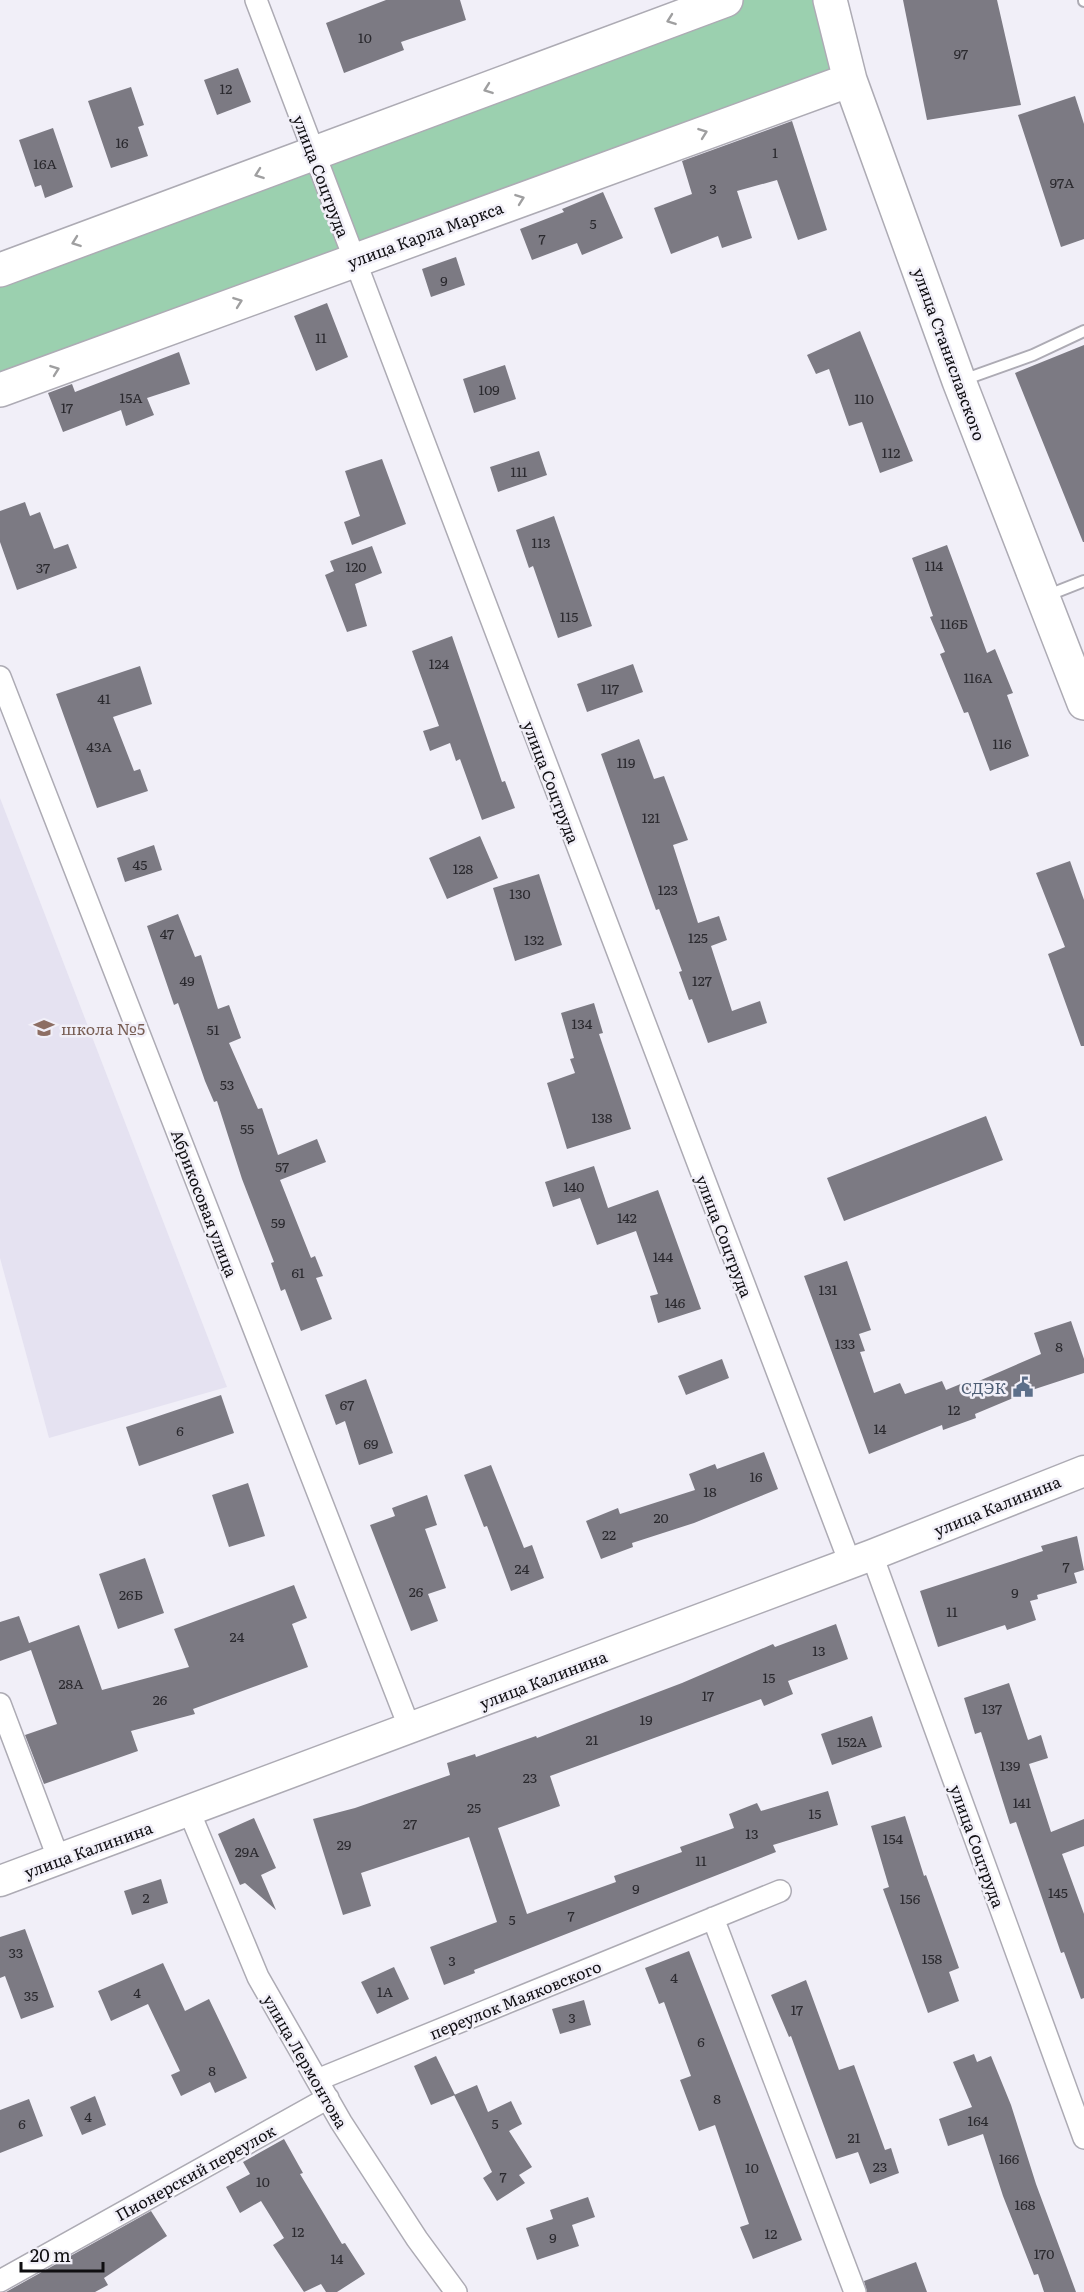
<svg xmlns="http://www.w3.org/2000/svg" width="1084" height="2292" viewBox="0 0 1084 2292" font-family="Literata,serif">
	<style>
		.built { fill: #e5e2f1 }
		.green { fill: #9bd0af }
		.building { fill: #7c7a83 }
		.lines { fill: none; stroke-linecap: round; stroke-linejoin: round }
		.lane-casing { stroke: #adabb4; stroke-width: 14 }
		.street-casing { stroke: #adabb4; stroke-width: 24 }
		.secondary-casing { stroke: #adabb4; stroke-width: 33 }
		.primary-casing { stroke: #adabb4; stroke-width: 36 }
		.lane { stroke: #fff; stroke-width: 10 }
		.street { stroke: #fff; stroke-width: 21 }
		.secondary { stroke: #fff; stroke-width: 30 }
		.primary { stroke: #fff; stroke-width: 33 }
		.oneway { stroke: #9f9fa0 }
		.labels { text-anchor: middle; dominant-baseline: central; stroke-width: 5; stroke-linejoin: round; paint-order: stroke }
		.number-label { font-size: 14px; fill: #2a292e }
		.street-label { font-size: 16px; fill: #0f0e11; stroke: #f1eff8 }
		.education-label { font-size: 16px; fill: #785e54; stroke: #f1eff8; text-anchor: start }
		.service-label { font-size: 16px; fill: #4e5e75; stroke: #f1eff8; text-anchor: end }
	</style>
	<rect width="100%" height="100%" fill="#f1eff8"/>
	<!-- built -->
	<path class="built" d="M0 798 227 1387 49 1438 0 1258Z"/>
	<!-- green -->
	<path class="green" d="M726 0H830L850 80 0 392V270Z"/>
	<!-- building -->
	<path class="building" d="M386 0H460L466 20 401 42 404 50 344 73 326 23Z
		M903 0H997L1021 105 927 120Z
		M238 68 251 102 217 115 204 80Z
		M131 87 144 125 138 127 148 156 111 168 88 101Z
		M1075 96 1084 124V239L1061 247 1018 115Z
		M792 121 827 230 798 240 777 180 737 191 752 238 722 248 718 236 671 254 654 208 692 194 682 161Z
		M53 128 73 187 45 198 41 185 35 187 19 140Z
		M603 192 623 238 582 255 577 243 532 260 520 229 564 212 562 209Z
		M456 257 465 285 431 297 422 269Z
		M327 303 348 357 316 371 294 316Z
		M860 331 913 461 880 473 862 422 849 426 829 369 816 374 807 355Z
		M1084 345V542H1083L1015 373Z
		M179 352 190 384 147 398 154 415 126 426 121 410 63 432 48 393 72 384 75 392Z
		M505 365 516 399 474 413 463 379Z
		M539 451 547 475 498 492 490 467Z
		M382 459 406 524 352 545 344 522 360 516 345 471Z
		M25 502 30 516 40 512 54 549 68 544 77 568 17 590 0 542V511Z
		M554 516 592 626 558 638 533 566 529 568 516 530Z
		M947 545 987 653 995 649 1013 693 1007 695 1029 756 990 771 968 712 964 713 940 654 945 652 930 617 933 616 912 558Z
		M372 546 382 573 355 584 367 626 347 632 325 575 334 571 330 561Z
		M452 636 502 782 505 781 515 808 482 820 460 759 456 761 450 743 430 751 423 731 439 726 412 651Z
		M633 664 643 692 587 712 577 684Z
		M140 666 152 704 113 717 134 771 140 769 148 791 97 808 56 694Z
		M639 739 654 779 664 776 688 840 673 845 698 923 719 916 727 940 711 946 732 1011 760 1001 767 1023 708 1043 692 999 689 1000 679 972 682 971 659 909 656 910 601 754Z
		M480 836 498 878 447 899 429 858Z
		M154 845 162 870 125 882 117 858Z
		M1070 861 1084 900V1046H1081L1048 954 1065 947 1036 873Z
		M539 874 562 945 515 961 493 888Z
		M178 914 195 957 201 955 218 1009 229 1005 241 1038 229 1043 258 1109 262 1108 278 1155 317 1139 326 1162 280 1180 311 1258 315 1256 323 1276 316 1278 332 1319 301 1331 285 1289 281 1291 271 1263 274 1262 242 1179 217 1101 214 1102 205 1081 178 1003 174 1005 147 926Z
		M594 1003 603 1033 599 1034 631 1129 567 1149 547 1083 575 1073 570 1059 574 1058 561 1013Z
		M986 1116 1003 1160 844 1221 827 1178Z
		M594 1166 608 1208 658 1190 701 1309 658 1323 650 1296 658 1294 636 1231 597 1245 580 1198 553 1207 545 1182Z
		M847 1261 871 1330 859 1334 865 1351 860 1352 874 1393 900 1383 905 1394 942 1381 946 1390 963 1383 965 1387 1041 1354 1034 1333 1071 1321 1084 1359V1373L1032 1390 975 1414 976 1418 943 1430 942 1425 869 1454 804 1276Z
		M722 1359 729 1378 686 1395 678 1376Z
		M366 1379 393 1453 359 1465 345 1421 336 1425 325 1395Z
		M221 1395 234 1433 139 1466 126 1427Z
		M764 1452 778 1489 694 1523 632 1543 633 1547 601 1559 586 1521 618 1508 620 1514 695 1490 689 1474 715 1464 717 1469Z
		M491 1465 524 1548 532 1545 544 1578 511 1591 487 1526 484 1527 464 1475Z
		M248 1483 265 1536 229 1547 212 1495Z
		M427 1495 437 1525 425 1529 446 1588 428 1594 438 1621 411 1631 370 1525 395 1516 392 1508Z
		M1077 1536 1084 1570 1074 1573 1077 1583 1037 1595 1038 1599 1030 1601 1036 1620 1007 1630 1005 1625 938 1647 920 1591 1043 1551 1041 1546Z
		M145 1558 164 1613 118 1629 99 1574Z
		M294 1585 307 1618 292 1624 308 1667 193 1709 195 1714 131 1731 138 1751 44 1784 25 1735 57 1724 31 1650 0 1661V1622L19 1616 29 1643 79 1625 102 1690 189 1667 174 1629Z
		M836 1624 848 1659 788 1681 793 1694 764 1706 761 1699 550 1776 560 1806 498 1828 527 1914 616 1882 614 1876 682 1852 680 1847 734 1828 729 1814 757 1803 761 1811 828 1791 838 1825 773 1845 776 1852 474 1970 475 1973 444 1985 430 1947 497 1922 469 1837 361 1873 371 1906 343 1915 313 1819 355 1808 450 1775 447 1763 475 1754 476 1757 536 1736 537 1738 682 1683 773 1644 775 1647Z
		M1009 1683 1028 1740 1041 1735 1048 1758 1029 1764 1051 1832 1084 1819V1846L1062 1854 1084 1914V1998L1081 1999 1064 1952 1061 1953 1016 1822 1010 1824 981 1732 975 1734 964 1698Z
		M872 1716 882 1747 832 1765 821 1734Z
		M905 1816 924 1876 926 1875 959 1968 949 1972 959 2001 928 2013 883 1889 889 1887 871 1826Z
		M254 1818 276 1868 261 1875 276 1910 245 1883 240 1885 218 1834Z
		M161 1879 168 1903 132 1915 124 1891Z
		M25 1929 54 2007 21 2019 5 1976 0 1978V1937Z
		M689 1951 802 2240 753 2259 740 2227 749 2224 715 2125 699 2131 680 2080 691 2076 664 2002 659 2004 645 1968Z
		M163 1963 185 2011 209 1999 247 2078 215 2093 210 2082 181 2096 171 2075 180 2071 148 2004 111 2021 98 1991Z
		M394 1967 409 1999 377 2014 361 1982Z
		M806 1980 839 2070 854 2065 885 2150 891 2148 899 2173 870 2184 858 2152 836 2159 791 2036 789 2037 771 1995Z
		M584 2000 591 2025 560 2034 552 2009Z
		M974 2054 977 2062 991 2056 1011 2105 1036 2184 1076 2292H1044L1038 2274 1034 2275 1003 2196 983 2134 948 2146 939 2119 972 2107 953 2062Z
		M436 2056 455 2095 431 2105 414 2066Z
		M477 2085 488 2112 511 2101 522 2124 509 2131 532 2167 519 2175 525 2183 497 2201 483 2178 492 2172 454 2095Z
		M95 2096 106 2125 82 2135 70 2107Z
		M29 2099 43 2136 0 2153V2110Z
		M284 2139 303 2173 300 2174 342 2244 345 2243 365 2274 337 2292H326L321 2284 304 2292 273 2245 284 2238 261 2201 240 2213 226 2187 250 2174 243 2162Z
		M588 2197 595 2217 572 2225 579 2246 537 2260 526 2228 553 2219 550 2210Z
		M151 2211 167 2236 104 2278 108 2285 95 2292H6Z
		M916 2262 927 2292H867L864 2281Z"/>
	<g class="lines">
		<!-- lane casing -->
		<g class="lane-casing">
			<path id="lane" d="M1084 0V1
				M963 380 1033 355 1084 331
				M1046 596 1084 581"/>
		</g>
		<!-- street casing -->
		<g class="street-casing">
			<path id="street" d="M256 0 850 1563
				M0 677 410 1729
				M872 1555 1084 2138
				M0 1704 59 1860
				M189 1811 258 1977 341 2122 417 2239 456 2292
				M713 1918 855 2292
				M317 2080 780 1891
				M0 2281 328 2098"/>
		</g>
		<!-- secondary casing -->
		<g class="secondary-casing">
			<path id="secondary" d="M0 1881 872 1555 1084 1471"/>
		</g>
		<!-- primary casing -->
		<g class="primary-casing">
			<path id="primary" d="M830 0 850 80 959 381 1084 703
				M0 270 726 0
				M0 390 850 80"/>
		</g>
		<!-- lane -->
		<use href="#lane" class="lane"/>
		<!-- street -->
		<use href="#street" class="street"/>
		<!-- secondary -->
		<use href="#secondary" class="secondary"/>
		<!-- primary -->
		<use href="#primary" class="primary"/>
	</g>
	<!-- one-way arrows -->
	<defs><path id="oneway-chevron" d="M-2-3.5L2.5 0L-2 3.5" fill="none" stroke-width="1.6" stroke-linecap="round" stroke-linejoin="round" transform="scale(1.5)"/></defs>
	<g class="oneway">
		<use href="#oneway-chevron" transform="translate(671 20) rotate(160)"/>
		<use href="#oneway-chevron" transform="translate(488 89) rotate(160)"/>
		<use href="#oneway-chevron" transform="translate(703 133) rotate(-20)"/>
		<use href="#oneway-chevron" transform="translate(259 174) rotate(160)"/>
		<use href="#oneway-chevron" transform="translate(520 199) rotate(-20)"/>
		<use href="#oneway-chevron" transform="translate(76 242) rotate(160)"/>
		<use href="#oneway-chevron" transform="translate(238 302) rotate(-20)"/>
		<use href="#oneway-chevron" transform="translate(55 370) rotate(-20)"/>
	</g>
	<!-- icons -->
	<defs>
		<g id="school-bare" transform="scale(1.62)"><path d="M0-5L7-2L0 1L-7-2ZM-4 1L0 2.5L4 1V4Q0 6-4 4Z" fill="#8d6e63" stroke="#f1eff8" stroke-width="2.5" paint-order="stroke"/></g>
		<g id="civic-bare" transform="scale(1.62)"><path d="M-.6-6.5H3V-4.5H.6V-3L4-1V1h2V6H-6V1h2V-1L-.6-3ZM-1.2 2.5V6h2.4V2.5Z" fill="#5c6f8a" stroke="#f1eff8" stroke-width="2.5" paint-order="stroke"/></g>
	</defs>
	<g fill-rule="evenodd">
		<use href="#school-bare" x="44" y="1028"/>
		<use href="#civic-bare" x="1023" y="1387"/>
	</g>
	<g class="labels">
		<!-- number labels -->
		<g class="number-label">
			<text x="365" y="37">10</text>
			<text x="961" y="53">97</text>
			<text x="226" y="88">12</text>
			<text x="122" y="142">16</text>
			<text x="775" y="152">1</text>
			<text x="45" y="163">16А</text>
			<text x="1062" y="182">97А</text>
			<text x="713" y="188">3</text>
			<text x="593" y="223">5</text>
			<text x="542" y="238">7</text>
			<text x="444" y="280">9</text>
			<text x="321" y="337">11</text>
			<text x="489" y="389">109</text>
			<text x="131" y="397">15А</text>
			<text x="864" y="398">110</text>
			<text x="67" y="407">17</text>
			<text x="891" y="452">112</text>
			<text x="519" y="471">111</text>
			<text x="541" y="542">113</text>
			<text x="934" y="565">114</text>
			<text x="356" y="566">120</text>
			<text x="43" y="567">37</text>
			<text x="569" y="616">115</text>
			<text x="954" y="623">116Б</text>
			<text x="439" y="663">124</text>
			<text x="978" y="677">116А</text>
			<text x="610" y="688">117</text>
			<text x="104" y="698">41</text>
			<text x="1002" y="743">116</text>
			<text x="99" y="746">43А</text>
			<text x="626" y="762">119</text>
			<text x="651" y="817">121</text>
			<text x="140" y="864">45</text>
			<text x="463" y="868">128</text>
			<text x="668" y="889">123</text>
			<text x="520" y="893">130</text>
			<text x="167" y="933">47</text>
			<text x="698" y="937">125</text>
			<text x="534" y="939">132</text>
			<text x="187" y="980">49</text>
			<text x="702" y="980">127</text>
			<text x="582" y="1023">134</text>
			<text x="213" y="1029">51</text>
			<text x="227" y="1084">53</text>
			<text x="602" y="1117">138</text>
			<text x="247" y="1128">55</text>
			<text x="282" y="1166">57</text>
			<text x="574" y="1186">140</text>
			<text x="627" y="1217">142</text>
			<text x="278" y="1222">59</text>
			<text x="663" y="1256">144</text>
			<text x="298" y="1272">61</text>
			<text x="828" y="1289">131</text>
			<text x="675" y="1302">146</text>
			<text x="845" y="1343">133</text>
			<text x="1059" y="1346">8</text>
			<text x="347" y="1404">67</text>
			<text x="954" y="1409">12</text>
			<text x="880" y="1428">14</text>
			<text x="180" y="1430">6</text>
			<text x="371" y="1443">69</text>
			<text x="756" y="1476">16</text>
			<text x="710" y="1491">18</text>
			<text x="661" y="1517">20</text>
			<text x="609" y="1534">22</text>
			<text x="1066" y="1566">7</text>
			<text x="522" y="1568">24</text>
			<text x="416" y="1591">26</text>
			<text x="1015" y="1592">9</text>
			<text x="131" y="1594">26Б</text>
			<text x="952" y="1611">11</text>
			<text x="237" y="1636">24</text>
			<text x="819" y="1650">13</text>
			<text x="769" y="1677">15</text>
			<text x="71" y="1683">28А</text>
			<text x="708" y="1695">17</text>
			<text x="160" y="1699">26</text>
			<text x="992" y="1708">137</text>
			<text x="646" y="1719">19</text>
			<text x="592" y="1739">21</text>
			<text x="852" y="1741">152А</text>
			<text x="1010" y="1765">139</text>
			<text x="530" y="1777">23</text>
			<text x="1022" y="1802">141</text>
			<text x="474" y="1807">25</text>
			<text x="815" y="1813">15</text>
			<text x="410" y="1823">27</text>
			<text x="752" y="1833">13</text>
			<text x="893" y="1838">154</text>
			<text x="344" y="1844">29</text>
			<text x="247" y="1851">29А</text>
			<text x="701" y="1860">11</text>
			<text x="636" y="1888">9</text>
			<text x="1058" y="1892">145</text>
			<text x="146" y="1897">2</text>
			<text x="910" y="1898">156</text>
			<text x="571" y="1915">7</text>
			<text x="512" y="1919">5</text>
			<text x="16" y="1952">33</text>
			<text x="932" y="1958">158</text>
			<text x="452" y="1960">3</text>
			<text x="674" y="1977">4</text>
			<text x="385" y="1991">1А</text>
			<text x="137" y="1992">4</text>
			<text x="31" y="1995">35</text>
			<text x="797" y="2009">17</text>
			<text x="572" y="2017">3</text>
			<text x="701" y="2041">6</text>
			<text x="212" y="2070">8</text>
			<text x="717" y="2098">8</text>
			<text x="88" y="2116">4</text>
			<text x="978" y="2120">164</text>
			<text x="22" y="2123">6</text>
			<text x="495" y="2123">5</text>
			<text x="854" y="2137">21</text>
			<text x="1009" y="2158">166</text>
			<text x="880" y="2166">23</text>
			<text x="752" y="2167">10</text>
			<text x="503" y="2176">7</text>
			<text x="263" y="2181">10</text>
			<text x="1025" y="2204">168</text>
			<text x="298" y="2231">12</text>
			<text x="771" y="2233">12</text>
			<text x="553" y="2237">9</text>
			<text x="1044" y="2253">170</text>
			<text x="337" y="2258">14</text>
		</g>
		<!-- street labels -->
		<g class="street-label">
			<text transform="translate(322 176) rotate(69)">улица Соцтруда</text>
			<text transform="translate(425 234) rotate(-20)">улица Карла Маркса</text>
			<text transform="translate(950 354) rotate(70)">улица Станиславского</text>
			<text transform="translate(552 782) rotate(69)">улица Соцтруда</text>
			<text transform="translate(205 1203) rotate(69)">Абрикосовая улица</text>
			<text transform="translate(725 1236) rotate(69)">улица Соцтруда</text>
			<text transform="translate(997 1505) rotate(-22)">улица Калинина</text>
			<text transform="translate(543 1679) rotate(-21)">улица Калинина</text>
			<text transform="translate(978 1846) rotate(70)">улица Соцтруда</text>
			<text transform="translate(88 1849) rotate(-20)">улица Калинина</text>
			<text transform="translate(515 1999) rotate(-22)">переулок Маяковского</text>
			<text transform="translate(306 2061) rotate(60)">улица Лермонтова</text>
			<text transform="translate(195 2172) rotate(-29)">Пионерский переулок</text>
		</g>
		<!-- education labels -->
		<g class="education-label">
			<text x="61" y="1028">школа №5</text>
		</g>
		<!-- service labels -->
		<g class="service-label">
			<text x="1006" y="1387">СДЭК</text>
		</g>
	</g>
	<!-- scale -->
	<path d="M21 2262v9h82v-9" fill="none" stroke="#0f0e11" stroke-width="3"/>
	<text x="30" y="2262" font-size="18" fill="#0f0e11" stroke="#f1eff8" stroke-width="4.5" paint-order="stroke">20 m</text>
</svg>
